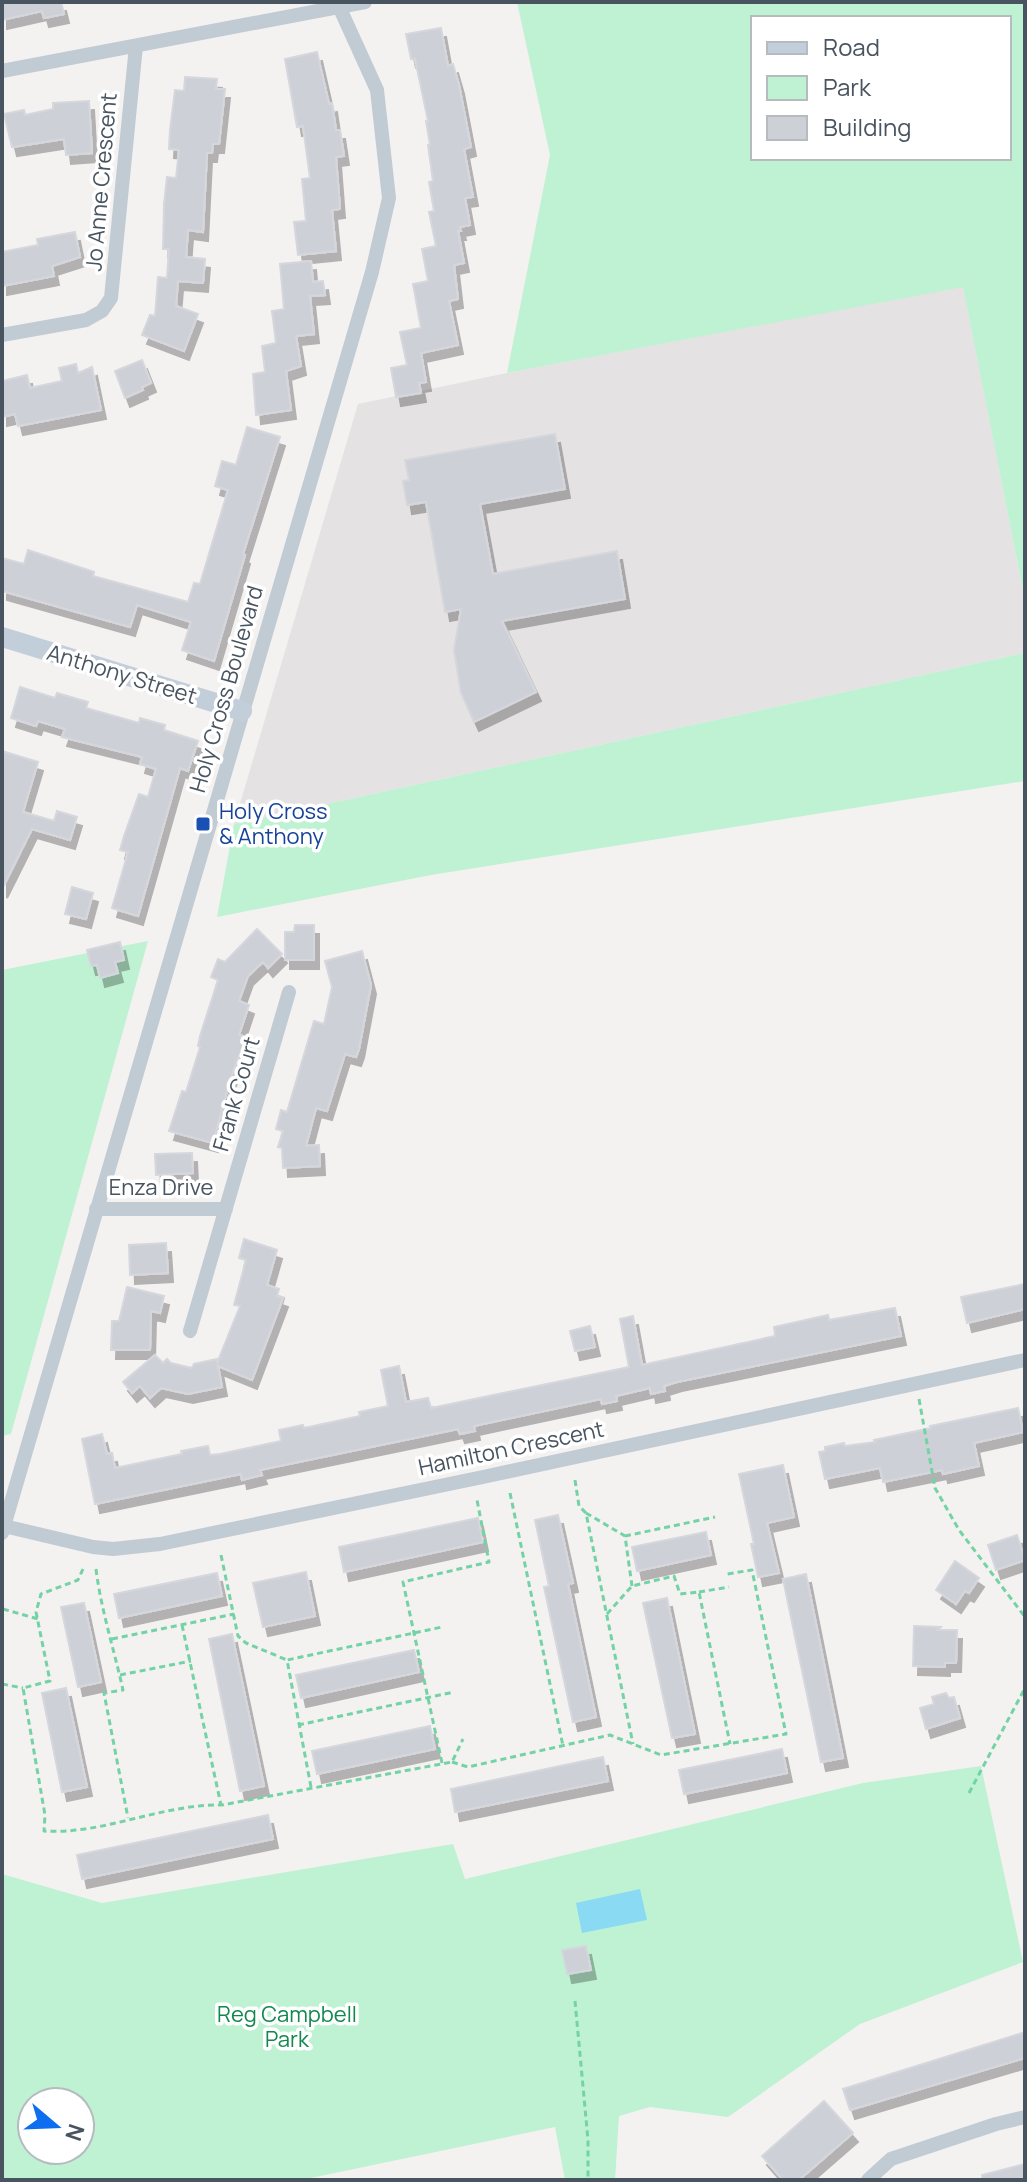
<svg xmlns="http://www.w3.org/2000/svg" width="1027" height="2182" viewBox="0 0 1027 2182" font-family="Manrope,sans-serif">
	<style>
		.education { fill: #e5e2e3 }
		.green { fill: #bef2d3; fill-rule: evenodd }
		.water { fill: #89daf2 }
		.building { fill: #cdd0d6; stroke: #d5d7dd; stroke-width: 2; filter: url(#shadow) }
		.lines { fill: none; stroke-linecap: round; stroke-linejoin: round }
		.path { stroke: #74d3a5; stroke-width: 3; stroke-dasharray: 6 4; stroke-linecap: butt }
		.street { stroke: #c1cbd3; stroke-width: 14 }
		.secondary { stroke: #c3cedb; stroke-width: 20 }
		.transit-dot { fill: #1a4fb4; stroke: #fff; stroke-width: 3 }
		.labels { text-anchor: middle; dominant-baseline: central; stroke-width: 7; stroke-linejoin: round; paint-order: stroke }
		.street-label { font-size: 22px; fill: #485460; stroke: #fff }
		.transit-label { font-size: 22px; fill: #164399; stroke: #fff; text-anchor: start }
		.park-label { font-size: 22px; fill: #12884e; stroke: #fff }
	</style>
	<defs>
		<filter id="shadow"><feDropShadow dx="5" dy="9" stdDeviation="0" flood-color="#0004"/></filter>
	</defs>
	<rect width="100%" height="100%" fill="#f4f1f1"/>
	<!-- education -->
	<path class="education" d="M963 286 1025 601V653L234 824 358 404 507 373Z"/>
	<!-- green -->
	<path class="green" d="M517 2H1025V601L963 287 507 373 550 155ZM753 18H1009V158H753Z
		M1025 653V781L431 875 217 917 234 824Z
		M148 941 11 1434 2 1436V970Z
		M981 1766 1023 1962 860 2024 728 2117 650 2107 619 2116 615 2180H565L555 2127 301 2180H2V1874L102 1903 453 1844 465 1879 863 1783ZM32 2102H80V2150H32Z"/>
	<!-- water -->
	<path class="water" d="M640 1889 647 1920 582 1933 576 1903Z"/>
	<!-- building -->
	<path class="building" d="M2 2H61L64 14 44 18 42 11 2 20Z
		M441 28 448 66 453 64 459 85 471 147 464 149 473 197 465 198 470 225 460 227 461 231H458L464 263 454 265 458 299 449 301 458 345 421 353 426 382 419 383 421 393 396 397 391 368 407 365 400 332 421 328 413 284 428 281 422 249 436 246 429 212 434 211 429 182 433 181 428 145H430L426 121H428L415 59H411L406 34Z
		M317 52 329 104 332 103 336 130H340L344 156 336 157 340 209 332 210 336 251 298 255 294 222 306 221 302 179 310 178 303 126 297 127 285 59Z
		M185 77 217 79 216 89H225L219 144H213L212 153H207L203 232 188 230 186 257 205 259 203 283 178 281 176 306 198 314 184 351 142 335 150 315 155 316 158 277 167 278 169 249H163L164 204 167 177 176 178 179 150 169 149 170 130 175 90 184 91Z
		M89 101 92 153 66 155 64 139 12 147 4 114 24 110 25 115 53 109V103Z
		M75 232 80 257 52 266 54 276 2 286V252L38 245 37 239Z
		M311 261 313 282 323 281 325 295 310 296 314 334 296 336 301 366 286 371 291 410 256 415 253 374 265 372 262 346 276 343 272 311 284 309 280 264Z
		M142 360 151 383 142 387 143 390 125 398 115 371Z
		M76 364 78 373 92 367 101 410 18 426 15 414 2 417V381L27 375 30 388 62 381 59 368Z
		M247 427 280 437 243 554 245 555 214 661 182 650 191 622 137 605 130 627 2 591V558L24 564 28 550 94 572 93 576 188 602 194 583 200 584 228 490 215 486 222 461 236 465Z
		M555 434 565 489 480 504 493 574 617 551 625 599 502 621 536 692 474 722 461 693 454 650 461 609 445 612 426 502 407 505 403 481 409 480 405 460Z
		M20 687 55 698 57 693 88 702 86 708 139 723 140 718 165 725 164 730 198 741 188 771 180 768 138 916 112 908 128 852 120 850 124 836 139 794 148 797 156 769 140 764 142 757 62 737 65 729 38 721 36 726 11 718Z
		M2 751 38 762 23 812 54 821 57 811 77 817 70 840 32 829 2 889Z
		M72 887 93 893 86 919 65 914Z
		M295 925H314V960H285V932H294Z
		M257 929 282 954 268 968 263 962 248 976 239 1001 249 1005 239 1035 246 1037 230 1080 213 1143 169 1131 182 1091 186 1092 200 1047 198 1046 200 1036 218 980 211 977 218 959 225 962Z
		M120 942 124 960 115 962 118 973 100 978 97 965 91 966 87 950Z
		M362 951 371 985 359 1049 356 1057 345 1054 327 1111 316 1108 306 1146 319 1145 320 1166 283 1168 282 1148 278 1147 283 1131 276 1129 281 1110 287 1112 314 1021 324 1024 332 987 325 961Z
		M192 1153 193 1173 156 1175 155 1154Z
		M244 1239 277 1250 267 1285 279 1289 277 1296 283 1298 252 1380 218 1366 222 1387 188 1394 161 1388 150 1398 140 1386 132 1393 123 1382 155 1355 163 1363 167 1359 171 1363 192 1368 194 1364 217 1359V1363L240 1306 234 1305 246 1260 239 1258Z
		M166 1243 168 1273 130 1275 129 1245Z
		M1025 1284V1309L967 1323 961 1297Z
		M127 1287 164 1296 160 1313 151 1311 150 1350H111L112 1321H119Z
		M895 1308 901 1336 677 1382 664 1386 665 1391 651 1394 650 1388 616 1396 617 1401 602 1404 601 1399 474 1426 475 1431 460 1434 458 1429 260 1470 262 1475 242 1480 241 1474 95 1504 82 1439 102 1434 107 1454 112 1453 115 1468 182 1454 181 1451 208 1446 210 1455 220 1454 281 1441 279 1430 303 1425 304 1428 360 1416 359 1412 388 1406 381 1370 399 1366 406 1402 428 1398 431 1408 629 1367 620 1319 633 1316 642 1365 775 1336 774 1327 828 1315 829 1320Z
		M590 1326 595 1347 575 1351 570 1331Z
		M1018 1408 1023 1432 974 1443 979 1466 943 1474 942 1470 883 1482 880 1468 825 1479 819 1452 825 1451V1447L844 1443 845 1446 875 1442 874 1440 931 1428 930 1426Z
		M783 1465 794 1517 767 1523 779 1573 758 1577 751 1544H754L739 1474Z
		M558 1515 573 1583 568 1584 596 1717 573 1722 544 1587 549 1586 535 1520Z
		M478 1518 483 1542 344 1572 339 1547Z
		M706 1532 711 1555 637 1571 632 1547Z
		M1017 1535 1025 1560 996 1570 988 1545Z
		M955 1561 979 1578 969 1593 965 1591 956 1604 936 1590Z
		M306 1572 315 1616 263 1627 253 1583Z
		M217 1573 222 1596 119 1618 114 1594Z
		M806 1574 843 1758 821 1762 783 1579Z
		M667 1598 695 1734 672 1738 643 1603Z
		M84 1603 101 1682 78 1687 61 1607Z
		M914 1626 941 1627 938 1630H957L956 1663H945V1667L913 1666Z
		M232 1634 264 1786 240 1791 209 1639Z
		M414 1650 419 1672 301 1698 296 1675Z
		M66 1688 87 1787 62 1792 42 1693Z
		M946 1693 949 1698 954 1697 960 1718 926 1729 920 1708 934 1704 932 1697Z
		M430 1726 435 1749 317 1774 312 1751Z
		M782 1749 787 1773 684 1794 679 1770Z
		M603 1757 608 1781 455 1812 451 1789Z
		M268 1815 273 1839 82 1879 77 1855Z
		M586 1946 591 1970 567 1974 562 1950Z
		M1025 2032V2058L850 2110 843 2089Z
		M824 2101 853 2133 799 2180H783L762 2156Z
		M1025 2164V2180H982V2175Z"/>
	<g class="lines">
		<!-- path -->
		<path class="path" d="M919 1399 935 1488 959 1530 1025 1617
			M575 1480 579 1506 586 1513 633 1744
			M510 1493 563 1746
			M586 1513 625 1536 632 1586
			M625 1536 715 1517
			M221 1555 238 1636 246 1643 287 1660
			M83 1569 78 1580 41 1594 36 1612 50 1681 23 1688 45 1815 44 1831C103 1835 161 1804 222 1805L452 1762 463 1739
			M96 1569C101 1610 114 1649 123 1690L104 1693 128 1818
			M699 1592 729 1587
			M3 1609 38 1619
			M607 1614 632 1586 674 1576 680 1594 699 1592 730 1744
			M182 1625 221 1805
			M112 1639 234 1614
			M120 1675 191 1661
			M2 1684 23 1688
			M298 1725 454 1692
			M452 1762 468 1767 610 1735 661 1755 786 1734 752 1570 727 1574
			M442 1763 403 1582 489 1562 477 1500
			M311 1787 287 1660 442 1627
			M969 1793 1025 1688
			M575 2001 588 2140V2180"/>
		<!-- street -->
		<path class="street" d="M2 71 365 2
			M2 335 86 320 102 311 111 298 136 46
			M96 1209H226
			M190 1331 289 992
			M4 1526 93 1547 113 1549 160 1544 483 1477 1025 1360
			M2 1533 372 272 389 198 377 90 337 2
			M868 2180 891 2159 996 2124 1025 2117"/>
		<!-- secondary -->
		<path class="secondary" d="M2 637 242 711"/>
	</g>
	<!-- markers -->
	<rect class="transit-dot" x="195" y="816" width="16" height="16" rx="4"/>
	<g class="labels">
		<!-- street labels -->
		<g class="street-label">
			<text transform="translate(101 182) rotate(-85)">Jo Anne Crescent</text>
			<text transform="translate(122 674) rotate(17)">Anthony Street</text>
			<text transform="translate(226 689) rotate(-74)">Holy Cross Boulevard</text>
			<text transform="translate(236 1094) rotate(-74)">Frank Court</text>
			<text x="161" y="1187">Enza Drive</text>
			<text transform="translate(511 1448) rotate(-12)">Hamilton Crescent</text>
		</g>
		<!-- transit labels -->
		<g class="transit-label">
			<text x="219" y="811">Holy Cross<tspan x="219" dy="25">&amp; Anthony</tspan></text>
		</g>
		<!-- park labels -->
		<g class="park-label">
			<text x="287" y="2014">Reg Campbell<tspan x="287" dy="25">Park</tspan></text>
		</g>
	</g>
	<!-- border -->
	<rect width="1027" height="2182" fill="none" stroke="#485460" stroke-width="8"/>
	<!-- legend -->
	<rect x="751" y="16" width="260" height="144" fill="#ffffff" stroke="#b6bbbf" stroke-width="2"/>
	<rect x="767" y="42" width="40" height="12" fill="#c3cedb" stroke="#b6bbbf" stroke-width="2"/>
	<text x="823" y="56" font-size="24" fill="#485460">Road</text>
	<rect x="767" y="76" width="40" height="24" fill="#bef2d3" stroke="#b6bbbf" stroke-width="2"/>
	<text x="823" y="96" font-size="24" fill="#485460">Park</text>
	<rect x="767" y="116" width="40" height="24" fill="#cdd0d6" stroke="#b6bbbf" stroke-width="2"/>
	<text x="823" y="136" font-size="24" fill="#485460">Building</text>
	<!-- north arrow -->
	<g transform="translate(56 2126) rotate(109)"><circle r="38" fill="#ffffff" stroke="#b6bbbf" stroke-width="2"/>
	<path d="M0-6L14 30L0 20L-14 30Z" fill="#0f6ef0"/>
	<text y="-12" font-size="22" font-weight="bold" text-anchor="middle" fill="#485460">N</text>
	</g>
</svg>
